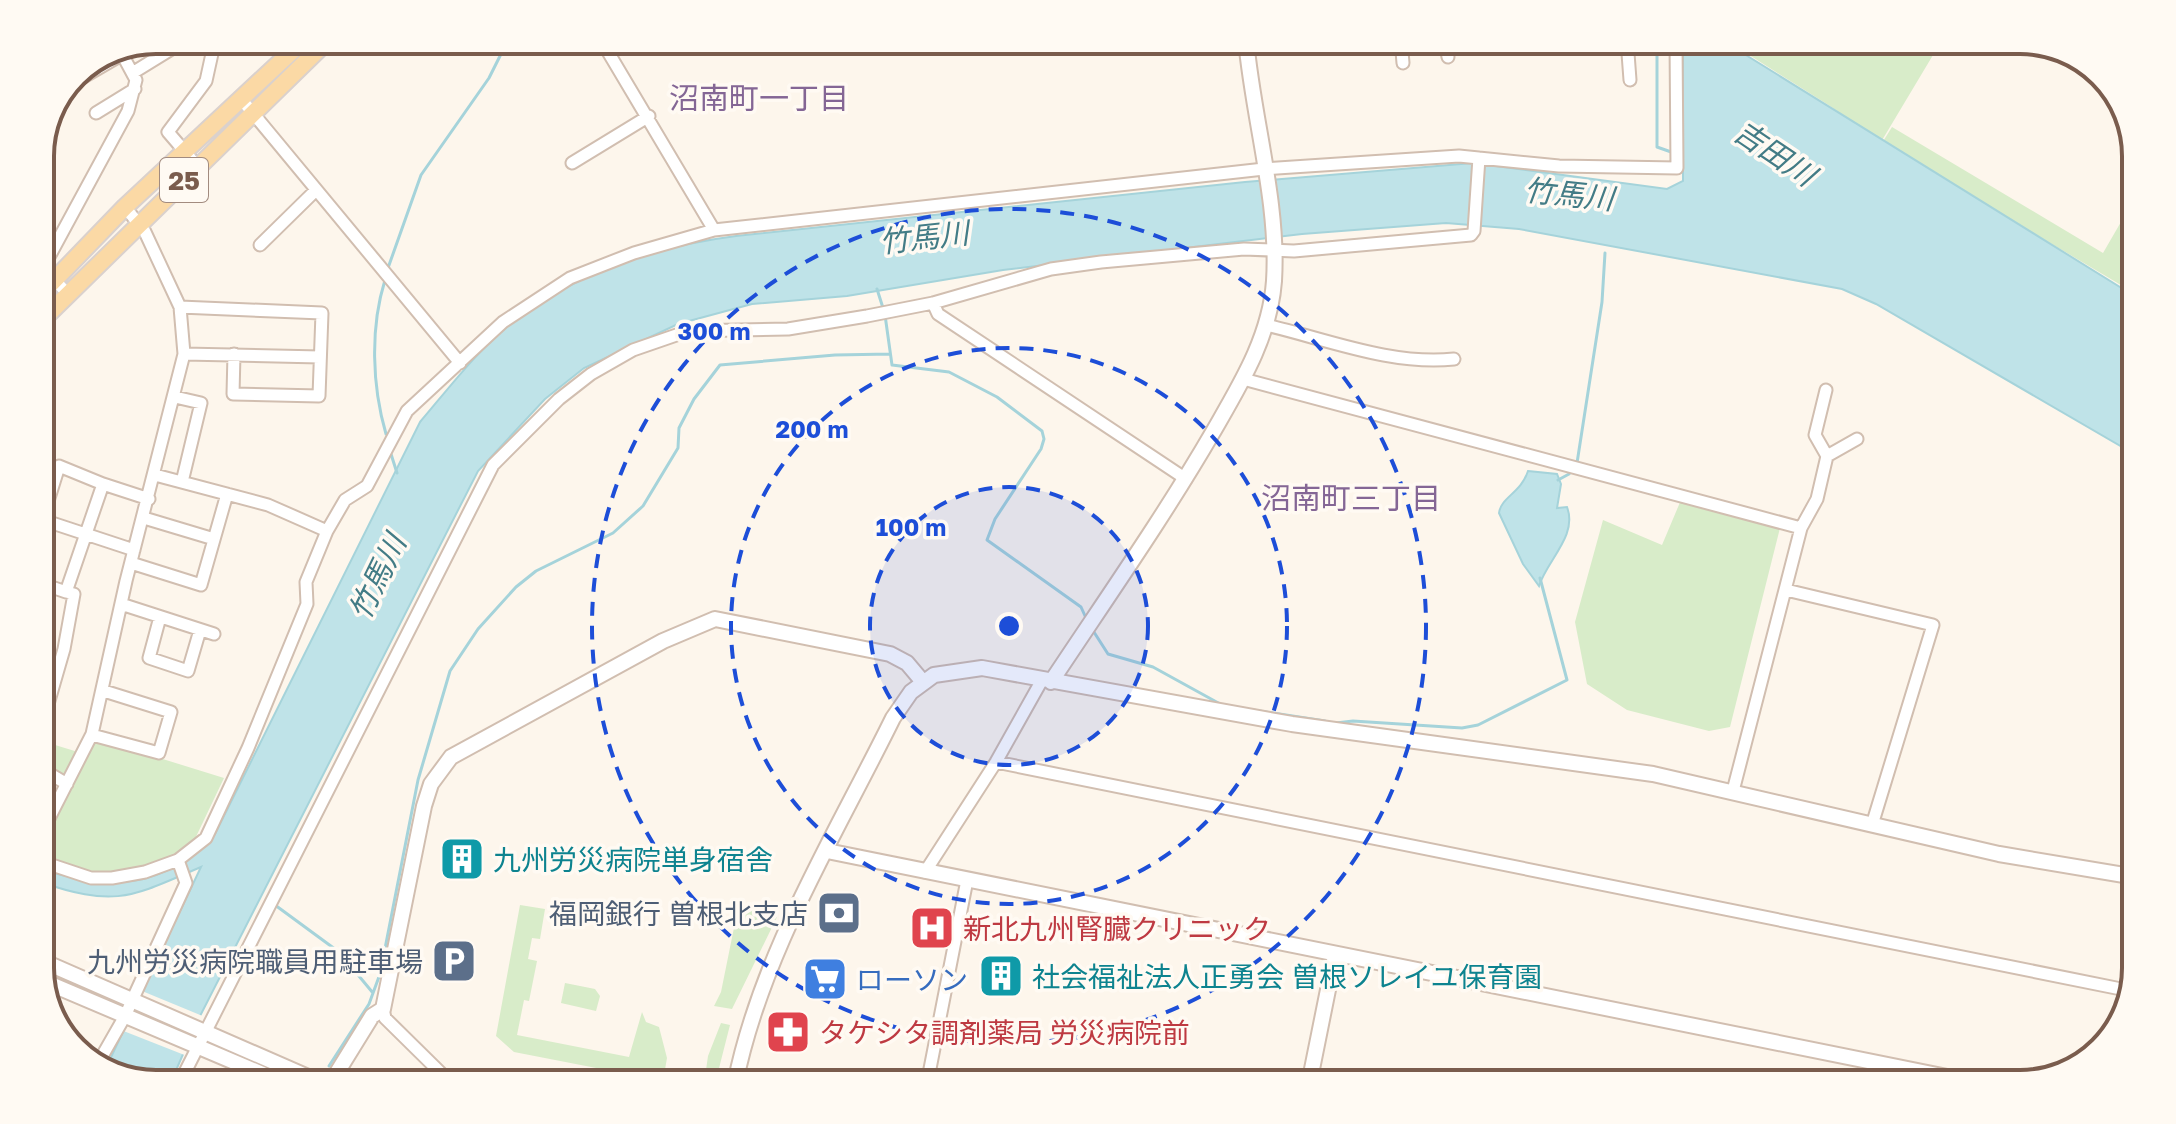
<svg xmlns="http://www.w3.org/2000/svg" width="2176" height="1124" viewBox="0 0 2176 1124" font-family="'Golos Text','Noto Sans JP',sans-serif">
	<style>
		.green { fill: #d8ecc9 }
		.water { fill: #bfe3e8; stroke: #a5d3da; stroke-width: 2 }
		.pier { fill: #fdf6ec }
		.lines { fill: none; stroke-linecap: round; stroke-linejoin: round }
		.stream { stroke: #a5d3da; stroke-width: 3 }
		.minor-casing { stroke: #d1beb0; stroke-width: 15 }
		.tertiary-casing { stroke: #d1beb0; stroke-width: 18 }
		.primary-casing { stroke: #dad1cd; stroke-width: 20 }
		.minor { stroke: #fff; stroke-width: 11 }
		.tertiary { stroke: #fff; stroke-width: 14 }
		.primary { stroke: #fbd9a5; stroke-width: 16 }
		.ring { fill: none; stroke: #1d4ed8; stroke-width: 4; stroke-dasharray: 14 10 }
		.labels { text-anchor: middle; dominant-baseline: central; stroke-width: 7; stroke-linejoin: round; paint-order: stroke }
		.shield { fill: #fffaf3; stroke: #a28b7f; stroke-width: 2 }
		.shield-label { font-size: 26px; font-weight: bold; fill: #7a5c4d }
		.culture-label { font-size: 28px; fill: #0d838f; stroke: #fffaf3; text-anchor: start }
		.service-label { font-size: 28px; fill: #4e5e75; stroke: #fffaf3; text-anchor: end }
		.health-label { font-size: 28px; fill: #be3a42; stroke: #fffaf3; text-anchor: start }
		.shop-label { font-size: 28px; fill: #366cbe; stroke: #fffaf3; text-anchor: start }
		.neighbourhood-label { font-size: 30px; fill: #846695; stroke: #fffaf3 }
		.water-label { font-size: 30px; font-style: italic; fill: #437c86; stroke: #fffaf3 }
		.rim { fill: none; stroke: #7a5c4d; stroke-width: 4 }
		.centre { fill: #1d4ed8; stroke: #fffaf3; stroke-width: 4 }
		.ring-label { font-size: 24px; text-anchor: middle; font-weight: bold; fill: #1d4ed8; stroke: #fffaf3; stroke-width: 7; stroke-linejoin: round; paint-order: stroke }
	</style>
	<rect width="100%" height="100%" fill="#fdf6ec"/>
	<!-- green -->
	<path class="green" d="M1742 40H1942L1881 142 1830 106 1743 51Z
		M1892 127 2103 253 2136 196V294L1882 143Z
		M1681 500 1780 528 1730 727 1709 731 1627 710 1587 684 1575 622 1603 520 1662 545Z
		M95 738 224 778 193 843 177 855 144 870 93 875 40 856V845L91 740Z
		M42 741 78 752 65 779 40 762Z
		M739 903 764 907 777 917 732 1009 714 1006 721 992Z
		M520 905 545 909 540 939 532 938 528 959 537 961 529 1001 524 1000 517 1035 629 1057 642 1012 646 1022 659 1027 667 1058 663 1081 514 1052 496 1036Z
		M565 983 595 989 600 996 596 1011 561 1003Z
		M721 1023 730 1025 715 1084H704L708 1056Z"/>
	<!-- water -->
	<path class="water" d="M1683 40H1740L1741 52 2136 297V455L1876 304 1842 289 1519 229 1446 223 1302 234 1003 270 847 296 752 304 678 324 584 368 545 399 478 471 198 1020 170 1084 104 1072 201 867C131 897 117 908 40 882V869C109 890 162 891 215 834L420 422C449 388 477 351 511 323 575 273 657 246 736 236L1245 182 1473 163 1667 189 1683 181Z
		M1528 471 1557 474 1561 484 1557 508 1567 507C1578 536 1547 560 1539 586L1523 564 1499 513C1501 497 1521 493 1528 471Z"/>
	<!-- pier -->
	<path class="pier" d="M142 991 205 1017 187 1056 121 1030Z"/>
	<g class="lines">
		<!-- stream -->
		<path class="stream" d="M1657 40V147L1674 153
			M388 268 421 175 489 78 508 40
			M385 280C370 328 372 386 386 434
			M877 289 883 308
			M885 315 892 365 949 372 997 397 1042 431 1044 439 1041 449 995 519 987 540 1081 607 1086 618
			M391 454 397 473
			M1577 463 1602 302 1605 253
			M1558 480 1569 474
			M1092 629 1108 654 1153 667 1222 705
			M1253 710 1325 721
			M1336 723 1353 721 1462 728 1478 725 1567 680 1540 578
			M275 905 339 952 373 993
			M329 1066 369 1004 380 974 418 780 450 671 478 629 516 587 536 571 613 533 643 506 678 448 679 428 694 399 720 365 835 355 890 354"/>
		<!-- minor casing -->
		<g class="minor-casing">
			<path id="minor" d="M601 40 714 230
				M1401 40 1403 63
				M1445 40 1448 57
				M1627 40 1630 80
				M1471 47 1578 48 1580 40
				M134 72 186 40
				M68 86 123 54
				M242 100 460 363
				M96 113 135 89
				M572 163 649 116
				M198 167 168 132 206 81 215 40
				M260 245 315 191
				M67 293 43 268 128 111 136 80 122 54
				M933 303 938 314 1186 479
				M180 307 322 313 319 396 233 394 234 354
				M1266 325C1326 339 1393 366 1454 359
				M184 354 320 357
				M1243 379 1801 528
				M1826 390 1815 435 1827 456
				M175 397 201 403 182 482
				M155 475 268 505 327 531
				M144 518 214 539
				M40 519 134 550
				M40 527 59 466 103 484
				M131 563 201 585 227 494
				M40 583 66 592
				M1786 590 1933 625 1872 825
				M121 604 214 634
				M160 617 149 658 188 671 200 630
				M40 732 64 649 74 594 66 592 103 484 149 499
				M92 735 159 753 171 712 104 691
				M996 762 2131 991
				M40 768 67 784
				M1733 791 1801 528 1817 499 1827 456 1857 439
				M40 836 92 734 126 581 184 354 180 307 145 232 125 207
				M40 861 91 878H112L145 872 178 860 206 838 248 748 307 604 306 582 327 531 345 500 367 486 407 411 503 322 570 278 634 253 714 230 1264 169 1459 156 1559 166 1677 168 1676 40
				M925 872 996 762 1042 680
				M383 1009 385 1018 452 1084
				M97 1065 125 1016 186 883 178 860
				M179 1084 493 465 559 399 591 374 633 350 688 331 788 329 867 316 933 303 1051 269 1101 262 1244 249 1294 251 1471 235 1474 231 1479 158
				M927 1084 967 880"/>
		</g>
		<!-- tertiary casing -->
		<g class="tertiary-casing">
			<path id="tertiary" d="M1051 682C1106 599 1163 518 1213 432 1240 385 1270 337 1274 281 1279 202 1253 119 1246 40
				M827 851 1982 1084
				M40 960 324 1084
				M41 980 286 1084
				M330 1084 372 1016 383 1009 424 806 431 784 451 757 663 641 715 619 890 654 907 663 923 682
				M735 1084C761 954 835 836 893 718L911 692 934 675 982 668 1292 724 1653 774 1999 854 2136 877
				M1309 1084 1335 955"/>
		</g>
		<!-- primary casing -->
		<g class="primary-casing">
			<path id="primary" d="M40 295 125 207 304 40
				M40 322 328 40"/>
		</g>
		<!-- minor -->
		<use href="#minor" class="minor"/>
		<!-- tertiary -->
		<use href="#tertiary" class="tertiary"/>
		<!-- primary -->
		<use href="#primary" class="primary"/>
	</g>
	<!-- distance rings -->
	<circle cx="1009" cy="626" r="139" fill="#1d4ed8" fill-opacity=".12"/>
	<g class="ring">
		<circle cx="1009" cy="626" r="139"/>
		<circle cx="1009" cy="626" r="278"/>
		<circle cx="1009" cy="626" r="417"/>
	</g>
	<!-- icons -->
	<defs>
		<g id="building-square" transform="scale(2.3)"><rect x="-9" y="-9" width="18" height="18" rx="4" fill="#0f9aa8" stroke="#fffaf3"/><path d="M-4-6H4V6H1V3H-1V6H-4ZM-2.5-4.3h1.7v1.8h-1.7ZM.8-4.3h1.7v1.8H.8ZM-2.5-1h1.7V.8h-1.7ZM.8-1h1.7V.8H.8Z" fill="#fff"/></g>
		<g id="bank-square" transform="scale(2.3)"><rect x="-9" y="-9" width="18" height="18" rx="4" fill="#5c6f8a" stroke="#fffaf3"/><path d="M-6-4H6V4H-6ZM0-2.3a2.3 2.3 0 1 0 0 4.6a2.3 2.3 0 1 0 0-4.6Z" fill="#fff"/></g>
		<g id="hospital-square" transform="scale(2.3)"><rect x="-9" y="-9" width="18" height="18" rx="4" fill="#e0444e" stroke="#fffaf3"/><path d="M-5-5h3v3.5h4V-5h3V5h-3V1.5h-4V5h-3Z" fill="#fff"/></g>
		<g id="parking-square" transform="scale(2.3)"><rect x="-9" y="-9" width="18" height="18" rx="4" fill="#5c6f8a" stroke="#fffaf3"/><path d="M-3.5-5.5H1a3.5 3.5 0 0 1 0 7H-1V5.5H-3.5ZM-1-3.4V-.6H.8a1.4 1.4 0 0 0 0-2.8Z" fill="#fff"/></g>
		<g id="supermarket-square" transform="scale(2.3)"><rect x="-9" y="-9" width="18" height="18" rx="4" fill="#3f7fe0" stroke="#fffaf3"/><path d="M-6-5.5h2.5l.6 2H6L4.5 2H-2.5L-4.4-4H-6ZM-1.5 3.2a1.3 1.3 0 1 0 .1 0ZM3 3.2a1.3 1.3 0 1 0 .1 0Z" fill="#fff"/></g>
		<g id="pharmacy-square" transform="scale(2.3)"><rect x="-9" y="-9" width="18" height="18" rx="4" fill="#e0444e" stroke="#fffaf3"/><path d="M-2-6h4v4h4v4h-4v4h-4v-4h-4v-4h4Z" fill="#fff"/></g>
	</defs>
	<g fill-rule="evenodd">
		<use href="#building-square" x="462" y="859"/>
		<use href="#bank-square" x="839" y="913"/>
		<use href="#hospital-square" x="932" y="928"/>
		<use href="#parking-square" x="454" y="961"/>
		<use href="#building-square" x="1001" y="976"/>
		<use href="#supermarket-square" x="825" y="979"/>
		<use href="#pharmacy-square" x="788" y="1032"/>
	</g>
	<g class="labels">
		<!-- shield labels -->
		<rect class="shield" x="160" y="158" width="48" height="44" rx="6"/>
		<g class="shield-label">
			<text x="184" y="180">25</text>
		</g>
		<!-- culture labels -->
		<g class="culture-label">
			<text x="493" y="859">九州労災病院単身宿舎</text>
			<text x="1032" y="976">社会福祉法人正勇会 曽根ソレイユ保育園</text>
		</g>
		<!-- service labels -->
		<g class="service-label">
			<text x="808" y="913">福岡銀行 曽根北支店</text>
			<text x="423" y="961">九州労災病院職員用駐車場</text>
		</g>
		<!-- health labels -->
		<g class="health-label">
			<text x="963" y="928">新北九州腎臓クリニック</text>
			<text x="819" y="1032">タケシタ調剤薬局 労災病院前</text>
		</g>
		<!-- shop labels -->
		<g class="shop-label">
			<text x="856" y="979">ローソン</text>
		</g>
		<!-- neighbourhood labels -->
		<g class="neighbourhood-label">
			<text x="759" y="98">沼南町一丁目</text>
			<text x="1351" y="498">沼南町三丁目</text>
		</g>
		<!-- water labels -->
		<g class="water-label">
			<text transform="translate(1775 153) rotate(34)">吉田川</text>
			<text transform="translate(1569 194) rotate(6)">竹馬川</text>
			<text transform="translate(924 237) rotate(-6)">竹馬川</text>
			<text transform="translate(377 577) rotate(-64)">竹馬川</text>
		</g>
	</g>
	<!-- crop -->
	<path d="M0 0H2176V1124H0ZM156 54H2020A102 102 0 0 1 2122 156V968A102 102 0 0 1 2020 1070H156A102 102 0 0 1 54 968V156A102 102 0 0 1 156 54Z" fill="#fffaf3" fill-rule="evenodd"/>
	<path class="rim" d="M156 54H2020A102 102 0 0 1 2122 156V968A102 102 0 0 1 2020 1070H156A102 102 0 0 1 54 968V156A102 102 0 0 1 156 54Z"/>
	<circle cx="1009" cy="626" r="12" class="centre"/>
	<g class="ring-label">
		<text x="714" y="340">300 m</text>
		<text x="812" y="438">200 m</text>
		<text x="911" y="536">100 m</text>
	</g>
</svg>
